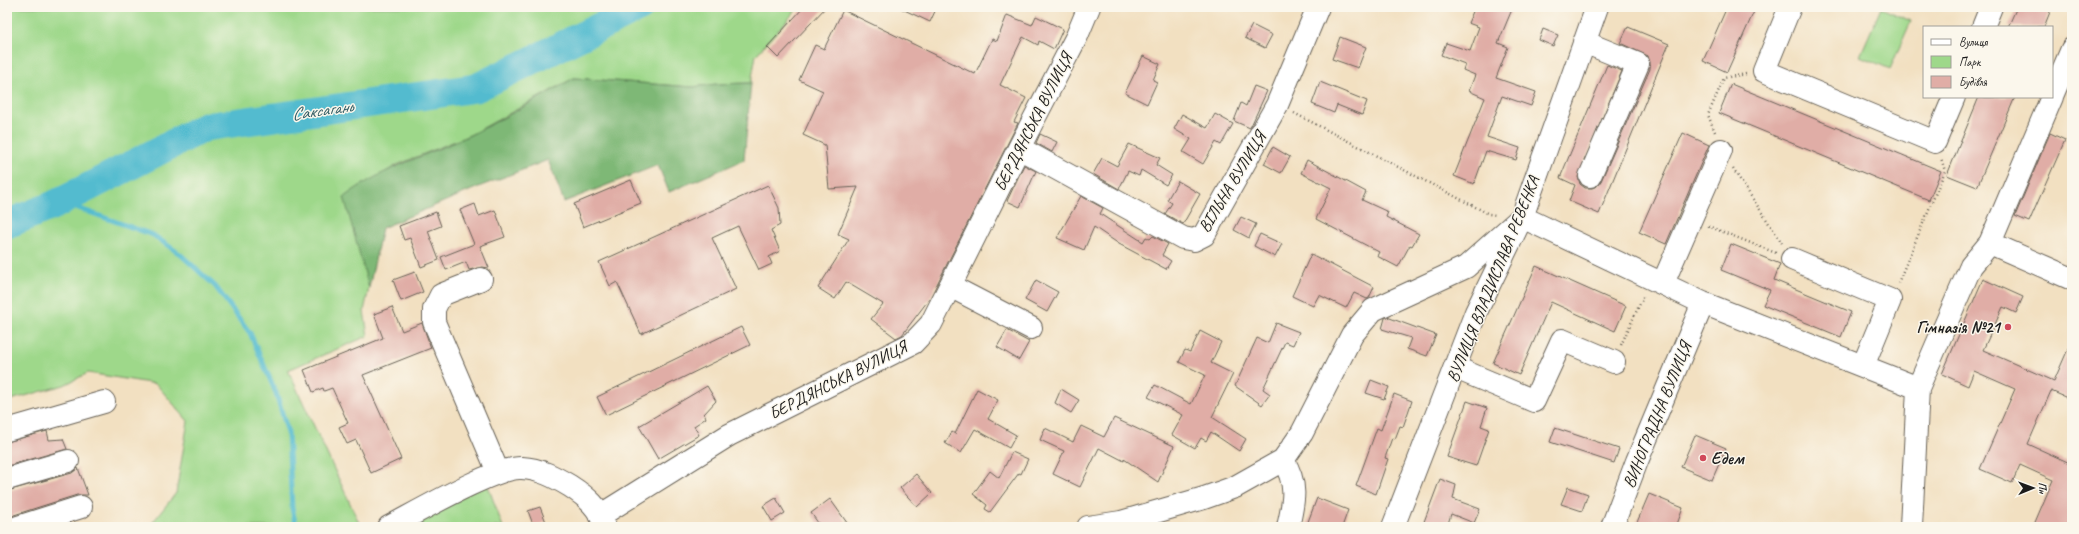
<svg xmlns="http://www.w3.org/2000/svg" width="2079" height="534" viewBox="0 0 2079 534" font-family="Caveat,sans-serif">
	<style>
		.green { fill: #9ed88a; stroke: #5d7a53 }
		.forest { fill: #7eb876; stroke: #4d6a49 }
		.lines { fill: none; stroke-linecap: round; stroke-linejoin: round }
		.stream { stroke: #52bbcf; stroke-width: 5 }
		.river { stroke: #52bbcf; stroke-width: 29 }
		.building { fill: #e0ada6 }
		.minor-casing { stroke: #676156; stroke-width: 24 }
		.path { stroke: #676156; stroke-width: 2.5; stroke-dasharray: 1 3; stroke-linecap: butt }
		.minor { stroke: #fff; stroke-width: 22 }
		.poi-dot { fill: #d1495b; stroke: #fbf7ec; stroke-width: 1.5 }
		.labels { text-anchor: middle; dominant-baseline: central; stroke-width: 3; stroke-linejoin: round; paint-order: stroke }
		.street-label { font-size: 17px; fill: #1c1c1c; stroke: #fbf7ec }
		.poi-label { font-size: 17px; font-weight: bold; fill: #1c1c1c; stroke: #fbf7ec; text-anchor: end }
		.water-label { font-size: 18px; font-style: italic; fill: #325c64; stroke: #fbf7ec }
	</style>
	<rect width="100%" height="100%" fill="#fbf7ec"/>
	<filter id="ink" filterUnits="userSpaceOnUse"><feTurbulence type="fractalNoise" baseFrequency=".025" numOctaves="2"/><feDisplacementMap in="SourceGraphic" scale="8" xChannelSelector="R" yChannelSelector="G"/><feConvolveMatrix kernelMatrix="1 2 1 2 8 2 1 2 1" color-interpolation-filters="sRGB"/></filter>
	<filter id="wash" filterUnits="userSpaceOnUse"><feTurbulence type="fractalNoise" baseFrequency=".012" numOctaves="4" result="noise"/><feDisplacementMap in="SourceGraphic" scale="16" xChannelSelector="R" yChannelSelector="G"/><feGaussianBlur stdDeviation="0.9" result="paint"/><feColorMatrix in="noise" values="0 0 0 0 0 0 0 0 0 0 0 0 0 0 0 0 0 1.4 0 .05"/><feComposite in="paint" operator="in"/></filter>
	<g filter="url(#wash)">
		<rect width="100%" height="100%" fill="#f2e0c1"/>
		<!-- green -->
		<path class="green" d="M7 7H799L756 55 751 83 717 84 692 87 574 78 472 134 397 165 345 197 369 288 364 311 368 336 288 370 361 527H149L176 493 188 421 156 384 88 373 64 385 7 401Z
			M1881 8 1911 21 1890 69 1860 56Z
			M485 478 503 527H389Z"/>
		<!-- forest -->
		<path class="forest" d="M574 78 692 87 717 84 751 83 744 160 669 192 658 165 564 202 548 160 481 186 382 228 369 288 344 197C383 167 429 155 472 134 507 117 540 97 574 78Z"/>
		<g class="lines">
			<!-- stream -->
			<path class="stream" d="M61 202 153 235 180 254 215 286 250 333 276 393 288 433 292 508 296 527"/>
			<!-- river -->
			<path class="river" d="M7 224 54 205 205 127 476 88 640 7"/>
		</g>
		<g id="blocks">
			<!-- building -->
			<path class="building" d="M804 7H826L778 58 767 47Z
				M898 7H937L930 22Z
				M1475 7H1513L1498 43 1508 47 1496 78 1536 92 1531 106 1502 96 1487 137 1520 148 1516 160 1486 151 1474 184 1454 176 1485 98 1469 91 1475 75 1463 70 1465 64 1441 55 1446 43 1470 51 1479 27 1468 23Z
				M1727 7H1756L1727 72 1703 61Z
				M2017 7H2052L2044 27H2008Z
				M843 10 975 74 992 39 997 41 1007 15 1032 25 1036 16 1063 29 1054 49 1039 41 1038 45 1023 37 1000 85 1026 98 1014 122 1018 123 930 298 902 335 896 338 871 319 883 304 846 282 835 299 818 288 849 239 838 234 858 187 829 189 825 145 803 135 823 91 799 80 815 45 824 49Z
				M1252 25 1272 35 1265 48 1245 38Z
				M1628 27 1669 44 1599 214 1569 201 1575 185 1560 178 1607 65 1622 71 1578 177 1580 184 1585 188H1592L1597 186 1601 181 1650 69V62L1648 56 1620 43Z
				M1543 29 1558 35 1553 46 1539 40Z
				M1340 37 1366 47 1358 68 1332 59Z
				M1143 56 1160 64 1153 80 1157 82 1147 104 1125 93Z
				M1320 82 1367 101 1362 115 1337 105 1334 113 1312 104Z
				M1731 84 1941 171 1929 200 1719 113Z
				M1254 86 1267 91 1250 128 1234 121 1241 103 1246 106Z
				M1979 97H2015L1977 187 1947 175Z
				M1182 114 1207 128 1215 114 1233 124 1221 145 1216 142 1203 164 1183 152 1191 139 1174 129Z
				M1683 133 1709 145 1666 244 1639 232Z
				M2050 133 2065 140 2029 222 2015 216Z
				M1040 134 1057 142 1052 152 1036 143Z
				M1129 144 1160 158 1156 165 1172 175 1166 185 1141 170 1139 176 1128 171 1119 189 1093 174 1102 158 1117 166Z
				M1273 147 1290 157 1281 173 1264 164Z
				M1307 160 1366 192 1362 200 1388 212 1386 217 1419 234 1412 246 1410 245 1398 267 1377 256 1379 252 1316 219 1331 188 1301 173Z
				M1024 165 1036 171 1020 207 1007 201Z
				M631 180 641 203 583 227 574 204Z
				M1178 181 1200 194 1183 224 1165 214 1172 203 1167 200Z
				M768 185 779 208 780 225 771 230 780 251 769 257 772 264 759 270 738 226 712 238 736 289 641 334 617 282 610 286 599 262Z
				M1081 196 1103 208 1100 214 1143 242 1146 237 1150 239 1153 236 1168 244 1162 255 1171 261 1166 269 1119 244 1094 227 1084 250 1057 238Z
				M475 204 479 216 495 210 505 237 480 246 489 268 482 267 469 270 466 262 446 270 441 257 474 244 460 210Z
				M436 212 441 226 428 231 439 260 421 267 410 238 404 240 399 226Z
				M1241 217 1256 224 1249 238 1234 230Z
				M1260 234 1282 244 1275 257 1254 246Z
				M1731 244 1780 264 1774 280 1851 312 1841 337 1763 305 1770 290 1721 270Z
				M1311 254 1374 287 1369 298 1367 299 1354 293 1346 308 1319 295 1313 306 1292 296Z
				M1536 266 1626 306 1615 331 1551 302 1519 375 1493 363Z
				M415 272 423 292 401 301 393 280Z
				M1983 279 2023 297 2016 313 2003 307 1983 350 2054 381 2072 340V400L2051 391 2028 444 2072 464V519L2068 527H2033L2053 480 2020 465 2012 483 1980 469 2015 389 1974 371 1968 386 1942 374Z
				M1036 280 1058 292 1047 312 1025 300Z
				M392 307 402 331 422 323 431 348 363 375 401 459 371 473 356 440 347 444 339 427 348 423 332 388 324 391 323 388 313 392 304 370 383 338 374 314Z
				M1387 317 1436 335 1427 356 1407 349 1411 338 1382 329 1385 318Z
				M1276 323 1299 332 1293 345 1285 342 1263 389 1270 394 1262 405 1235 386 1257 338 1268 343Z
				M741 327 750 345 606 415 597 397Z
				M1007 330 1029 342 1019 360 997 347Z
				M1200 331 1221 342 1211 363 1233 374 1212 417 1246 439 1239 451 1211 432 1206 441 1201 438 1195 448 1172 435 1183 415 1148 397 1155 385 1191 404 1205 375 1179 362 1185 350 1190 352Z
				M1371 380 1389 387 1384 399 1366 393Z
				M707 386 716 401 704 414 706 418 694 426 699 435 658 459 639 426Z
				M977 389 998 400 988 419 1016 435 1009 448 975 429 961 453 945 443 952 432 955 434Z
				M1061 389 1079 400 1071 413 1055 403Z
				M1394 394 1412 401 1403 427 1400 426 1395 439 1392 438 1385 458 1388 459 1376 494 1356 486 1377 428 1381 430Z
				M1467 401 1487 408 1481 426 1489 429 1476 466 1447 457Z
				M1114 418 1174 446 1158 482 1124 459V461L1099 448 1080 487 1053 474 1064 451 1040 440 1045 428 1073 442 1081 426 1104 437Z
				M1555 428 1619 449 1614 463 1550 442Z
				M47 431 49 440 63 439 67 449 7 466V442Z
				M1695 435 1726 448 1712 480 1681 467Z
				M1012 452 1028 459 1021 474 1019 473 990 512 985 509 987 505 973 494 990 471 999 478Z
				M78 468 88 495H77L14 515 7 522V491L72 473Z
				M916 474 932 493 917 507 900 488Z
				M1440 479 1456 485 1453 499 1480 509 1474 523 1451 514 1447 527H1422Z
				M1568 487 1588 494 1582 511 1561 504Z
				M1649 494 1683 508 1676 527H1635Z
				M776 498 785 513 772 521 763 506Z
				M1317 498 1348 510 1342 527H1306Z
				M830 499 850 527H821L811 513Z
				M540 507 546 522 534 527 528 511Z"/>
		</g>
	</g>
	<g filter="url(#ink)">
		<use href="#blocks" fill-opacity="0" stroke="#676156" stroke-width="1"/>
		<g class="lines">
			<!-- minor casing -->
			<g class="minor-casing">
				<path id="minor" d="M1790 7 1764 71 1935 142 1954 97
					M1983 27 1991 7
					M1584 42 1638 64 1590 176
					M2052 96 2072 49
					M1019 148 1183 238 1194 240 1204 235 1277 105 1318 7
					M1990 243 2072 279
					M1792 259 1890 300 1863 366
					M481 279 441 295 434 309V322L498 472
					M1663 283 1721 150
					M950 286 1031 328
					M1456 368 1534 401 1562 340 1614 362
					M7 430 104 402
					M1283 460C1298 484 1294 501 1288 527
					M7 479 68 461
					M601 515 729 435 913 343 931 324 1019 148 1077 36 1089 7
					M18 527 81 507
					M389 527C416 513 496 466 522 468 540 469 555 477 570 486 587 497 600 508 605 527
					M1088 527 1121 522 1204 498 1235 487 1283 460 1302 433 1352 335 1373 310 1466 267 1522 217 1703 303 1918 388
					M1393 527 1476 312 1522 217 1597 7
					M1612 527 1637 461 1703 303
					M1911 527 1918 388 1971 266 1990 243 2052 97"/>
			</g>
			<!-- path -->
			<path class="path" d="M1294 113 1489 214 1496 215
				M1715 132 1708 115 1724 78 1746 74
				M1733 169 1782 243
				M1708 226 1776 253
				M1898 283 1945 171 1941 158
				M1621 345 1644 295"/>
			<!-- minor -->
			<use href="#minor" class="minor"/>
		</g>
	</g>
	<!-- markers -->
	<g class="poi-dot">
		<circle cx="2008" cy="327" r="4"/>
		<circle cx="1703" cy="458" r="4"/>
	</g>
	<g class="labels">
		<!-- street labels -->
		<g class="street-label">
			<text transform="translate(1033 122) rotate(-63)">БЕРДЯНСЬКА ВУЛИЦЯ</text>
			<text transform="translate(1232 182) rotate(-59)">ВІЛЬНА ВУЛИЦЯ</text>
			<text transform="translate(1493 279) rotate(-68)">ВУЛИЦЯ ВЛАДИСЛАВА РЕВЕНКА</text>
			<text transform="translate(838 380) rotate(-27)">БЕРДЯНСЬКА ВУЛИЦЯ</text>
			<text transform="translate(1657 415) rotate(-68)">ВИНОГРАДНА ВУЛИЦЯ</text>
		</g>
		<!-- poi labels -->
		<g class="poi-label">
			<text x="2000" y="327">Гімназія №21</text>
			<text x="1711" y="458" text-anchor="start">Едем</text>
		</g>
		<!-- water labels -->
		<g class="water-label">
			<text transform="translate(322 110) rotate(-8)">Саксагань</text>
		</g>
	</g>
	<!-- margin -->
	<rect width="2079" height="534" fill="none" stroke="#fbf7ec" stroke-width="24"/>
	<!-- legend -->
	<rect x="1923" y="26" width="130" height="72" fill="#fbf7ec" stroke="#a29f99"/>
	<rect x="1931" y="39" width="20" height="6" fill="#ffffff" stroke="#a29f99"/>
	<text x="1959" y="46" font-size="12" fill="#1c1c1c">Вулиця</text>
	<rect x="1931" y="56" width="20" height="12" fill="#9ed88a" stroke="#a29f99"/>
	<text x="1959" y="66" font-size="12" fill="#1c1c1c">Парк</text>
	<rect x="1931" y="76" width="20" height="12" fill="#e0ada6" stroke="#a29f99"/>
	<text x="1959" y="86" font-size="12" fill="#1c1c1c">Будівля</text>
	<!-- north arrow -->
	<g transform="translate(2033 488) rotate(89)" stroke="#fbf7ec" stroke-width="3" paint-order="stroke">
	<path d="M0-3L7 15L0 10L-7 15Z" fill="#1c1c1c"/>
	<text y="-6" font-size="11" font-weight="bold" text-anchor="middle" fill="#1c1c1c">Пн</text>
	</g>
</svg>
